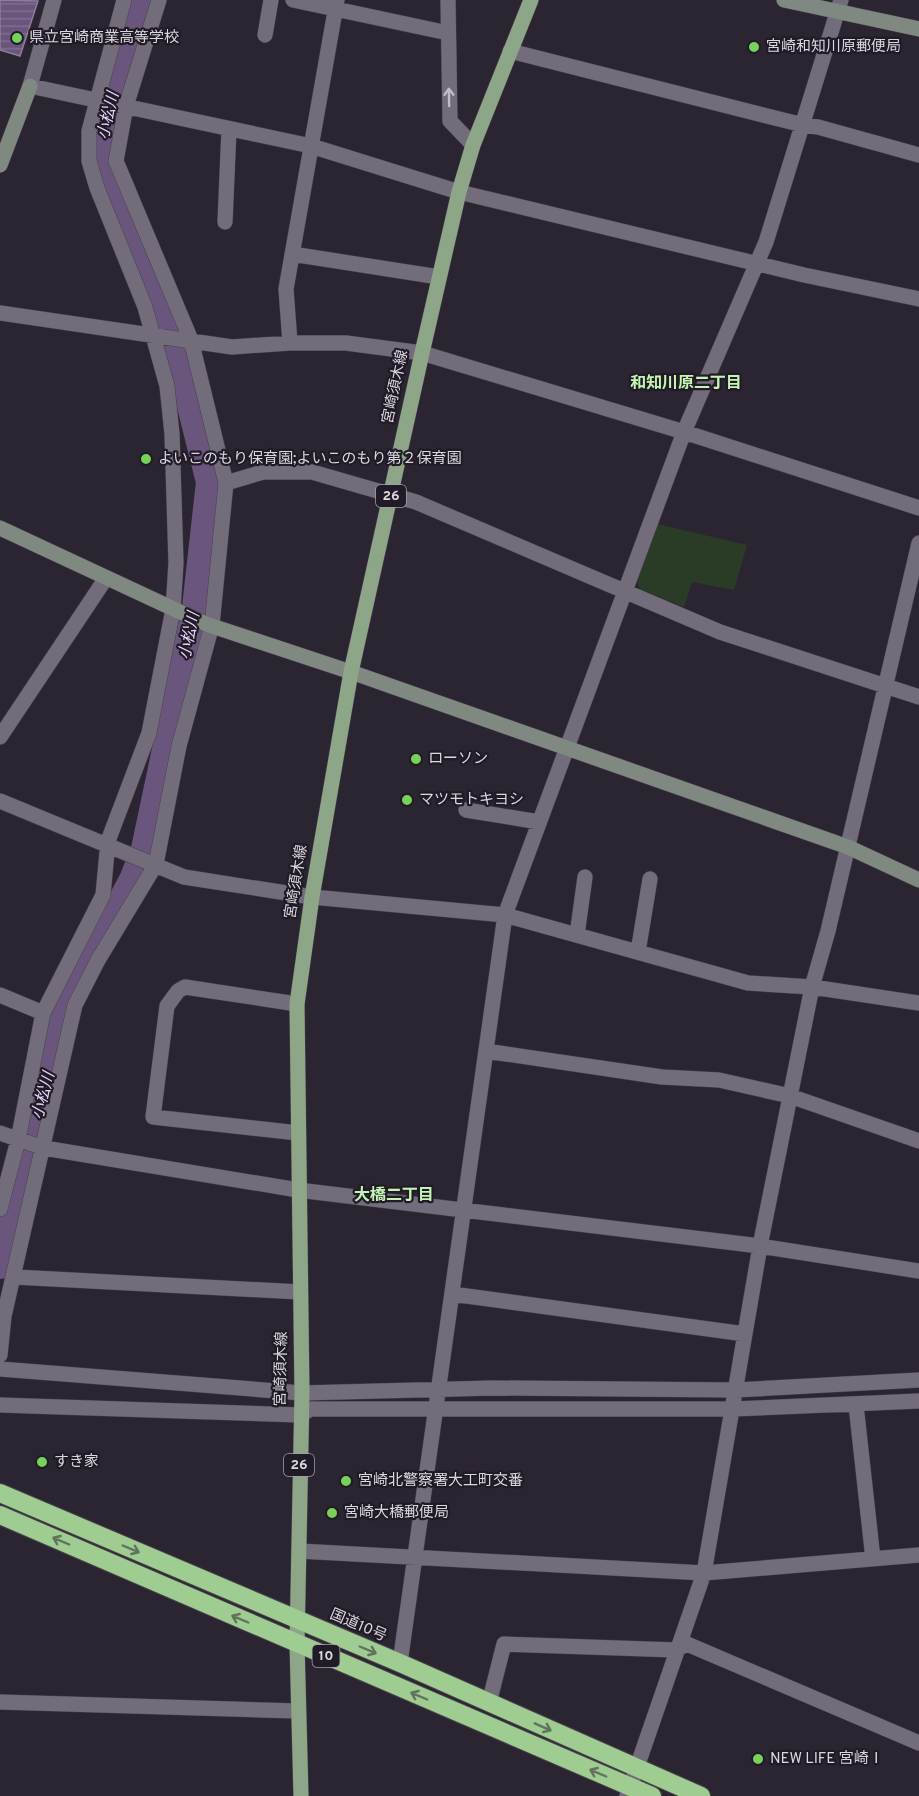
<svg xmlns="http://www.w3.org/2000/svg" width="919" height="1796" viewBox="0 0 919 1796" font-family="Overpass,'Noto Sans JP',sans-serif">
	<style>
		.park { fill: #2b3c26 }
		.water { fill: url(#water-rules); stroke: #8c7d9a; stroke-width: 1.5 }
		.lines { fill: none; stroke-linecap: round; stroke-linejoin: round }
		.river { stroke: #6a567d; stroke-width: 28 }
		.street-casing { stroke: #48424c; stroke-width: 16 }
		.secondary-casing { stroke: #48424c; stroke-width: 16 }
		.primary-casing { stroke: #48424c; stroke-width: 16 }
		.highway-casing { stroke: #48424c; stroke-width: 20 }
		.street { stroke: #736c7a; stroke-width: 15 }
		.secondary { stroke: #808981; stroke-width: 15 }
		.primary { stroke: #8da688; stroke-width: 15 }
		.highway { stroke: #9fcc91; stroke-width: 18 }
		.oneway { stroke: #c1bcc6 }
		.oneway2 { stroke: #60745c }
		.poi-dot { fill: #78d158; stroke: #211b27; stroke-width: 2 }
		.labels { text-anchor: middle; dominant-baseline: central; stroke-width: 4.5; stroke-linejoin: round; paint-order: stroke }
		.shield { fill: #211b27; stroke: #a39fa8; stroke-width: 1.5 }
		.shield-label { font-size: 14px; font-weight: bold; fill: #dbd7df }
		.poi-label { font-size: 15px; fill: #dbd7df; stroke: #211b27; text-anchor: start }
		.street-label { font-size: 15px; fill: #dbd7df; stroke: #211b27 }
		.water-label { font-size: 16px; font-style: italic; fill: #e6d3fb; stroke: #211b27 }
		.neighbourhood-label { font-size: 16px; font-weight: bold; fill: #c4f5b4; stroke: #211b27 }
	</style>
	<defs>
		<pattern id="water-rules" width="6" height="5" patternUnits="userSpaceOnUse" patternTransform="scale(1.5)"><rect width="6" height="5" fill="#6a567d"/><path d="M0 2.5h6" fill="none" stroke="#7f6e8f"/></pattern>
	</defs>
	<rect width="100%" height="100%" fill="#2b2531"/>
	<!-- park -->
	<path class="park" d="M657 524 747 545 734 590 692 582 684 607 640 589 637 581Z"/>
	<!-- water -->
	<path class="water" d="M0 0 38 1 20 56 0 50Z"/>
	<g class="lines">
		<!-- river -->
		<path class="river" d="M0 1265 14 1219 50 1062 68 1001 133 880 145 849 196 607 210 482 187 390 157 300 114 195 102 146 105 121 142 0"/>
		<!-- street casing -->
		<g class="street-casing">
			<path id="street" d="M54 0 30 86 311 146 459 192 804 275 919 299
				M159 0 126 106 116 161 191 340 226 483
				M293 0 448 33
				M448 0 450 121 473 145
				M265 35 271 0
				M510 51 803 125 818 127 919 155
				M225 222 229 129
				M292 254 439 277
				M0 313 232 347 290 343H346L422 353 684 432 919 508
				M290 343 286 289 337 0
				M0 737 106 578
				M0 801 184 877 312 897 505 915 748 983 812 987 919 1003
				M466 810 539 822
				M577 935 585 877
				M638 952 650 879
				M0 995 43 1013
				M297 1004 185 987 178 991 167 1006 153 1117 298 1133
				M486 1051 662 1077 719 1080 790 1096 919 1141
				M0 1133 44 1148 298 1190 760 1246 919 1271
				M0 1209 18 1140 43 1013 103 895 108 841 149 733 173 609 176 563 172 434 167 386 145 307 97 188 89 161V131L124 0
				M15 1277 300 1292
				M452 1294 745 1334
				M0 1355 4 1316 75 1005 98 960 156 864 179 746 212 625 226 483 263 472H312L416 502 720 632 919 697
				M0 1369 302 1393 493 1388 736 1390 919 1380
				M0 1405 300 1415 311 1409H733L919 1401
				M856 1405 873 1559
				M299 1551 704 1573 919 1555
				M400 1663 505 915 684 432 766 242 841 0
				M0 1702 297 1711
				M489 1703 504 1644 676 1650 687 1644 919 1743
				M627 1796 704 1573 760 1246 812 987 828 931 919 543"/>
		</g>
		<!-- secondary casing -->
		<g class="secondary-casing">
			<path id="secondary" d="M784 0 919 29
				M0 165 30 86
				M0 528 206 624 351 672 848 847 919 880"/>
		</g>
		<!-- primary casing -->
		<g class="primary-casing">
			<path id="primary" d="M301 1796 297 1643 302 1393 297 1004 312 897 351 672 422 353 459 192 473 145 531 0"/>
		</g>
		<!-- highway casing -->
		<g class="highway-casing">
			<path id="highway" d="M0 1493 400 1663 701 1796
				M0 1515 652 1796"/>
		</g>
		<!-- street -->
		<use href="#street" class="street"/>
		<!-- secondary -->
		<use href="#secondary" class="secondary"/>
		<!-- primary -->
		<use href="#primary" class="primary"/>
		<!-- highway -->
		<use href="#highway" class="highway"/>
	</g>
	<!-- one-way arrows -->
	<defs><path id="oneway-shaft" d="M-6 0H5M1.5-3L5.5 0L1.5 3" fill="none" stroke-width="1.6" stroke-linecap="round" stroke-linejoin="round" transform="scale(1.5)"/></defs>
	<use class="oneway" href="#oneway-shaft" transform="translate(449 97) rotate(-91)"/>
	<g class="oneway2">
		<use href="#oneway-shaft" transform="translate(61 1541) rotate(-157)"/>
		<use href="#oneway-shaft" transform="translate(131 1549) rotate(23)"/>
		<use href="#oneway-shaft" transform="translate(240 1619) rotate(-157)"/>
		<use href="#oneway-shaft" transform="translate(368 1650) rotate(23)"/>
		<use href="#oneway-shaft" transform="translate(419 1696) rotate(-157)"/>
		<use href="#oneway-shaft" transform="translate(543 1727) rotate(24)"/>
		<use href="#oneway-shaft" transform="translate(598 1773) rotate(-157)"/>
	</g>
	<!-- markers -->
	<g class="poi-dot">
		<circle cx="17" cy="38" r="6"/>
		<circle cx="754" cy="47" r="6"/>
		<circle cx="146" cy="459" r="6"/>
		<circle cx="416" cy="759" r="6"/>
		<circle cx="407" cy="800" r="6"/>
		<circle cx="42" cy="1462" r="6"/>
		<circle cx="346" cy="1481" r="6"/>
		<circle cx="332" cy="1513" r="6"/>
		<circle cx="758" cy="1759" r="6"/>
	</g>
	<g class="labels">
		<!-- shield labels -->
		<g class="shield">
			<rect x="376" y="485" width="30" height="22" rx="4.5"/>
			<rect x="284" y="1454" width="30" height="22" rx="4.5"/>
			<rect x="312.5" y="1645" width="27" height="22" rx="4.5"/>
		</g>
		<g class="shield-label">
			<text x="391" y="496">26</text>
			<text x="299" y="1465">26</text>
			<text x="326" y="1656">10</text>
		</g>
		<!-- poi labels -->
		<g class="poi-label">
			<text x="29" y="38">県立宮崎商業高等学校</text>
			<text x="766" y="47">宮崎和知川原郵便局</text>
			<text x="158" y="459">よいこのもり保育園;よいこのもり第２保育園</text>
			<text x="428" y="759">ローソン</text>
			<text x="419" y="800">マツモトキヨシ</text>
			<text x="54" y="1462">すき家</text>
			<text x="358" y="1481">宮崎北警察署大工町交番</text>
			<text x="344" y="1513">宮崎大橋郵便局</text>
			<text x="770" y="1759">NEW LIFE 宮崎Ⅰ</text>
		</g>
		<!-- street labels -->
		<g class="street-label">
			<text transform="translate(396 387) rotate(-78)">宮崎須木線</text>
			<text transform="translate(297 882) rotate(-81)">宮崎須木線</text>
			<text transform="translate(282 1369) rotate(-89)">宮崎須木線</text>
			<text transform="translate(358 1626) rotate(23)">国道10号</text>
		</g>
		<!-- water labels -->
		<g class="water-label">
			<text transform="translate(109 116) rotate(-77)">小松川</text>
			<text transform="translate(190 636) rotate(-78)">小松川</text>
			<text transform="translate(44 1096) rotate(-75)">小松川</text>
		</g>
		<!-- neighbourhood labels -->
		<g class="neighbourhood-label">
			<text x="686" y="384">和知川原二丁目</text>
			<text x="394" y="1196">大橋二丁目</text>
		</g>
	</g>
</svg>
